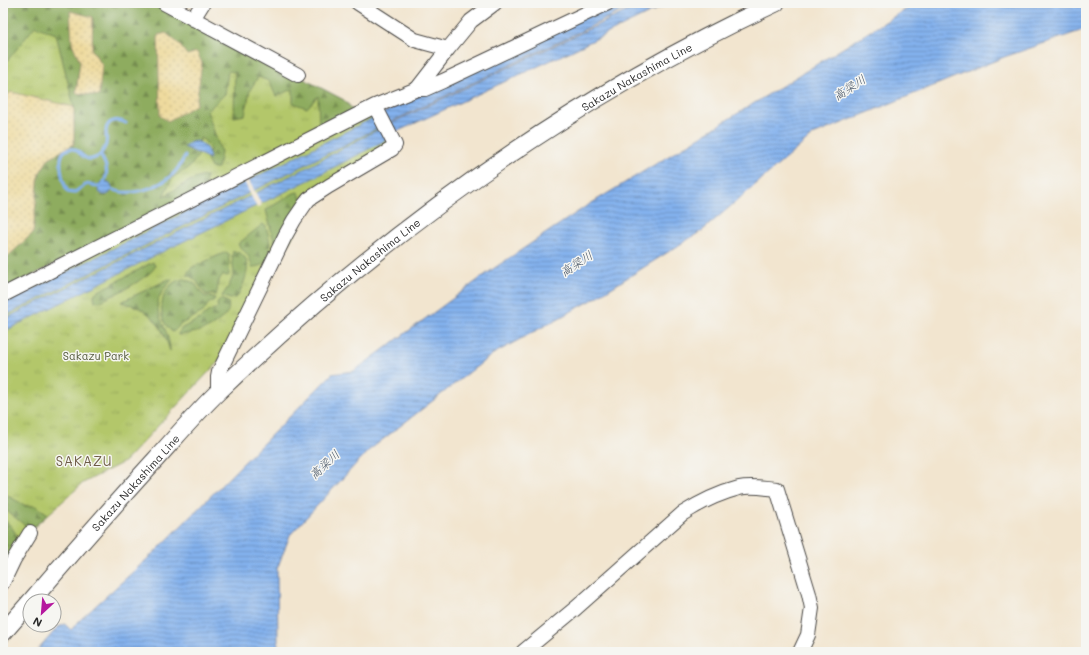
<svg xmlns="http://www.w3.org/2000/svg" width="1089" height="655" viewBox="0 0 1089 655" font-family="Mali,'Klee One',sans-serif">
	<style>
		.grass { fill: url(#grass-tufts); stroke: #6f794b }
		.forest { fill: url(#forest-firs); stroke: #5c6c45; fill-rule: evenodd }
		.sand { fill: url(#sand-dots); stroke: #8c8264 }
		.water { fill: url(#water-rules); stroke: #576e8c }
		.pier { fill: #f2e5cf }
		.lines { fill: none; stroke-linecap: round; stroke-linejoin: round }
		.stream { stroke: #83b1ed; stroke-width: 3 }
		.minor-casing { stroke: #494744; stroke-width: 16 }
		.major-casing { stroke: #494744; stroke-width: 19 }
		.minor { stroke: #fff; stroke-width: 14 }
		.major { stroke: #fff; stroke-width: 17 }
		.labels { text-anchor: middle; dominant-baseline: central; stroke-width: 3; stroke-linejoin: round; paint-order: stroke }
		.street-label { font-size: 11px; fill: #2b2b2b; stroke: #f6f6f2 }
		.park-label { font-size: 11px; fill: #545a3e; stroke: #f6f6f2 }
		.water-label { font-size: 12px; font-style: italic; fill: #455365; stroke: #f6f6f2 }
		.quarter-label { font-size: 13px; letter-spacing: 1px; fill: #6d5c46; stroke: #f6f6f2 }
	</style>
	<defs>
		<pattern id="grass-tufts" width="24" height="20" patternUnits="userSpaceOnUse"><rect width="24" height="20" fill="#b3c76b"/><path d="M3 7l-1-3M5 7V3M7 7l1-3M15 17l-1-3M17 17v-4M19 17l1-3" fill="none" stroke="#9aab5d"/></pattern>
		<pattern id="forest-firs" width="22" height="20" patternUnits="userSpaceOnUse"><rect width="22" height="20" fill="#8eac5f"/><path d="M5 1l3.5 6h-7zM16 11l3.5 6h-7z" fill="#748c4f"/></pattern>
		<pattern id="sand-dots" width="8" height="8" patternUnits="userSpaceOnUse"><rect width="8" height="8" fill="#eeda9e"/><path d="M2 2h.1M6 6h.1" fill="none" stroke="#cb8" stroke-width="1.8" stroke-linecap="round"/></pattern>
		<pattern id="water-rules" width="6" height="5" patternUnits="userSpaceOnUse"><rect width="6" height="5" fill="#83b1ed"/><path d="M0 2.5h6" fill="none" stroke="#6b90c0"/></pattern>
	</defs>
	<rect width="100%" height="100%" fill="#f6f6f2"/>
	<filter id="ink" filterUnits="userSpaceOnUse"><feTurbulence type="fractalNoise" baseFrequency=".025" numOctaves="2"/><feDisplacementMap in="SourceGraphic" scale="8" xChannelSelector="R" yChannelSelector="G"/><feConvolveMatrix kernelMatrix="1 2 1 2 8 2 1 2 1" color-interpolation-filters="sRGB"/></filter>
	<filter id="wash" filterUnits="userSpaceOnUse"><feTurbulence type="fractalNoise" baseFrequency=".012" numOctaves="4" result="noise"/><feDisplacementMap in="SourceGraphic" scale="16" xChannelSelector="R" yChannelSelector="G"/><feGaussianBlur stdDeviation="0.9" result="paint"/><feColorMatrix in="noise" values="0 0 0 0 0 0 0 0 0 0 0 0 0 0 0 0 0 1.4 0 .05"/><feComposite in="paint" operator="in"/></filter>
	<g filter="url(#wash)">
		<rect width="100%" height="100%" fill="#f2e5cf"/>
		<!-- grass -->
		<path class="grass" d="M3 3H158L344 100 354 111 3 290Z
			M369 111 390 142 320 190 221 359 124 462 83 483 31 530 3 574V299Z"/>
		<!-- forest -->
		<path class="forest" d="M3 3H158L344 100 354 111 319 130 318 96 307 108 293 103V89L276 96 269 81 258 77 250 90 245 115 234 117 235 72 228 71 225 94 207 111 221 152 218 168H211L207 160 210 149 205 141 200 138 198 156 189 168 173 177 163 196C177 190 189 178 206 176L205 189 3 290V261L33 233 39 174 49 158 74 144V107L56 34 35 26 3 66ZM93 17 92 50 102 65 76 93 80 62Z
			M298 192 301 198 300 202 276 242 274 241 266 210 294 193Z
			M263 224C267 227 268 233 269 238 272 253 271 266 252 267 251 263 250 258 247 254 244 250 240 249 238 244Z
			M233 251C258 255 244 284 237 297L231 299 223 297 222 296 229 286 234 274 232 257Z
			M226 252 229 254C228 261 231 269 228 276L223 275C216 281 219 288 216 295L205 294 196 280 188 275V272L191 268Z
			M153 262 155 266C151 278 111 296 99 302L95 301 94 296 95 293Z
			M169 279 172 280C141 309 170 322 170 351 162 324 150 308 121 302Z
			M185 279 194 283 204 296 215 298 214 300 208 304 203 312 181 324 173 332C153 320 161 280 185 279Z
			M220 299 228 302C230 310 227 314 221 319 208 331 195 333 178 335V334L182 328 200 319 209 311 218 308 217 304Z
			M3 495 8 496 26 506H36L48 514 31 530 3 508Z
			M3 518C23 537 19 544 3 564Z"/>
		<!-- sand -->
		<path class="sand" d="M70 11 93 17 92 50 102 65 99 96 76 93 80 62 72 43Z
			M166 33 178 43 187 55 197 52 202 63 196 105 168 121 160 116 158 35Z
			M11 92 74 107V144L49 158 39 174 33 233 3 261V99Z"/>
		<!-- water -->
		<path class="water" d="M612 3H638L567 38 380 127 3 317V304L385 112Z
			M644 3H670L573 50 394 133 388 139 313 178 170 248 3 332V320L26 308 308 167 381 128Z
			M920 3H1086V29L1004 57 813 135 703 230 592 300 493 354 368 451 290 535 277 569 278 644 274 652H36L58 627 65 624 71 630 80 620 157 550 332 374 354 371 493 269 585 207 682 148 901 12Z
			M196 141C205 144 209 150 210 159L184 147 191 142Z
			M98 188a7 7 0 1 1 14 0a7 7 0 1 1-14 0Z"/>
		<!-- pier -->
		<path class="pier" d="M248 179 262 205 257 208 244 181Z"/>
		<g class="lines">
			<!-- stream -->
			<path class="stream" d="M104 182C109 172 106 163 100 155 102 152 105 148 106 144 107 139 106 135 106 131 107 119 118 119 126 123
				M98 187C84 180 84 188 73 193L68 192C63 183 54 152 69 149 81 146 83 168 100 155
				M111 189C129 197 156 189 171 176 177 171 181 164 185 156"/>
		</g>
	</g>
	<g filter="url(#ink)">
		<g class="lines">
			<!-- minor casing -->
			<g class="minor-casing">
				<path id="minor" d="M164 3 298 75
					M358 3 415 40 448 49
					M193 19 203 3
					M417 89 448 49 471 21 495 3
					M3 295 375 106 417 89H425L443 81 608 3
					M218 393V377L219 372 285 236 294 220 305 204 309 199 329 186 392 149 395 145 375 106
					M3 582 14 559 30 533
					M523 652 576 608 682 514C699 503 720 493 739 488 751 485 765 488 777 489L809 594 812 608 808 635 800 652"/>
			</g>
			<!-- major casing -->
			<g class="major-casing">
				<g id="major">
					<path id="s1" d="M31 601C72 553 113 506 156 459 176 437 196 413 218 392 383 234 569 99 776 3"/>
					<path d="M3 633 30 602"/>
				</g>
			</g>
			<!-- minor -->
			<use href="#minor" class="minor"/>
			<!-- major -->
			<use href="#major" class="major"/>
		</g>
	</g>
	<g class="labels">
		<!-- street labels -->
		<g class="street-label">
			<text stroke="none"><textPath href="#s1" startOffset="806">Sakazu Nakashima Line</textPath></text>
			<text stroke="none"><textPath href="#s1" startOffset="482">Sakazu Nakashima Line</textPath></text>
			<text stroke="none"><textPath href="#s1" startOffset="158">Sakazu Nakashima Line</textPath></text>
		</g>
		<!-- park labels -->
		<g class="park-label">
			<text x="96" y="355">Sakazu Park</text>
		</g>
		<!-- water labels -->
		<g class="water-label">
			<text transform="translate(849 87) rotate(-33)">高梁川</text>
			<text transform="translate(576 263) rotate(-33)">高梁川</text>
			<text transform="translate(324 464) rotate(-43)">高梁川</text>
		</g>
		<!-- quarter labels -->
		<g class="quarter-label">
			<text x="84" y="460">SAKAZU</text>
		</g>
	</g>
	<!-- margin -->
	<rect width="1089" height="655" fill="none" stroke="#f6f6f2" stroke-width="16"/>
	<!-- north arrow -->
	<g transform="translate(42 613) rotate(206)"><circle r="19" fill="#f6f6f2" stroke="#a5a5a2"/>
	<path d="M0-3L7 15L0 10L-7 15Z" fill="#b5179e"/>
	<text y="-6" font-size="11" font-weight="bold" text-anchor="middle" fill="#2b2b2b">N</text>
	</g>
</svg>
